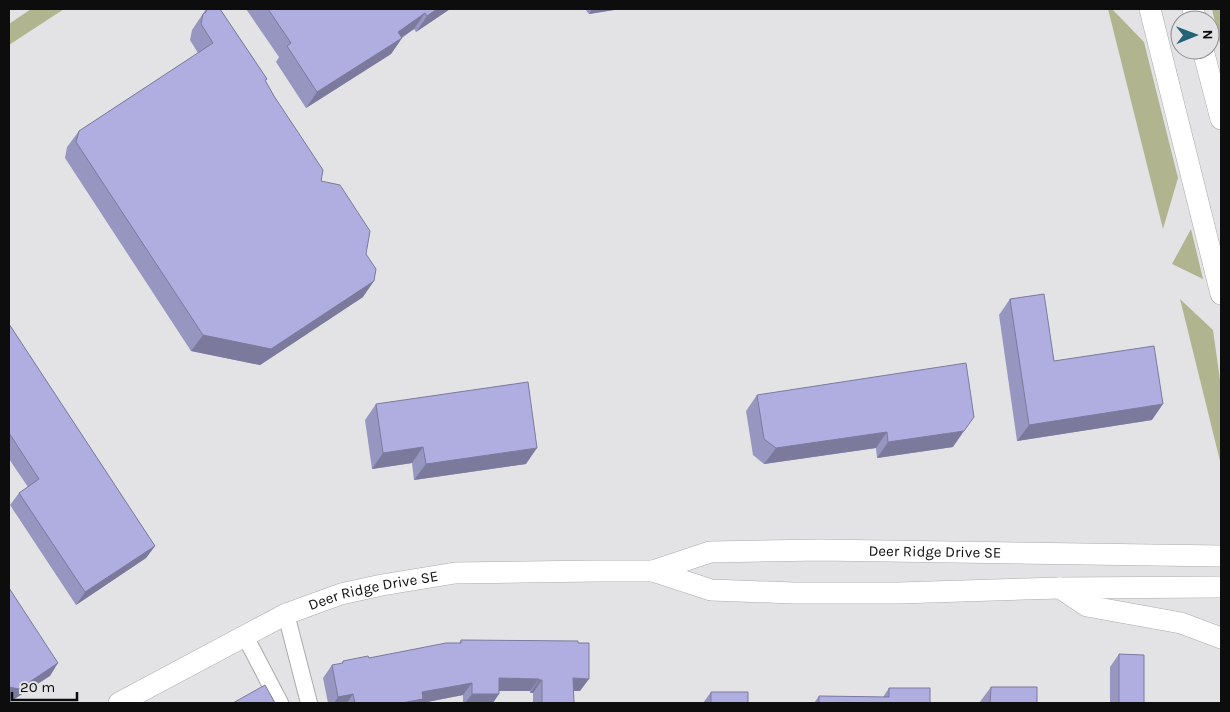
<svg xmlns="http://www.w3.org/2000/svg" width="1230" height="712" viewBox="0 0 1230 712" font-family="Karla,sans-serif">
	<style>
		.green { fill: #b0b590 }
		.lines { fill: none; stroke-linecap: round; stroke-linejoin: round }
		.minor-casing { stroke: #aaabad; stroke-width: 18 }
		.tertiary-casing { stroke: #aaabad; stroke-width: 22 }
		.minor { stroke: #fff; stroke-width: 16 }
		.tertiary { stroke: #fff; stroke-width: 21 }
		.wall { fill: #9796c1 }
		.shaded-wall { fill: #7b7a9d }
		.building { fill: #b0aee0; stroke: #7b7a9d }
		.labels { text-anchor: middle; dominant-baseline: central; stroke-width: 5; stroke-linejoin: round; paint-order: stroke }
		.street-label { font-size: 15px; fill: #0d0d0e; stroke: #e3e3e6 }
	</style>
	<rect width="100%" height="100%" fill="#e3e3e6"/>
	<!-- green -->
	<path class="green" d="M31 9H64L9 45V24Z
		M1108 9H1112L1144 42 1178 178 1163 229Z
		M1212 9H1221V48Z
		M1191 229 1203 279 1172 264Z
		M1180 299 1213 330 1221 387V465Z"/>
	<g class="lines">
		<!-- minor casing -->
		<g class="minor-casing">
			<path id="minor" d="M286 614 309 703
				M245 636 280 703"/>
		</g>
		<!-- tertiary casing -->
		<g class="tertiary-casing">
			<g id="tertiary">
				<path d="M1150 9 1221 294"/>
				<path d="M1193 9 1196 20"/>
				<path d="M1203 50 1221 119"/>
				<path id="s1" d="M653 571 710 552 820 550 1221 556"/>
				<path d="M1060 588 1087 606 1181 623 1221 638"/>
				<path id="s2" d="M119 703 286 614 341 594 382 585 455 573 597 571H653L711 590 793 593H899L1060 588 1221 587"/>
			</g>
		</g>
		<!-- minor -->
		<use href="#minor" class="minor"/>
		<!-- tertiary -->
		<use href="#tertiary" class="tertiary"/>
	</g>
	<!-- wall -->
	<path class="wall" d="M206 9H220L267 79 265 81 321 181 366 254 363 297 260 365 191 351 65 158 67 147 79 131 198 53 190 40 192 30Z
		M246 9H450L416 32 414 29 402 38 391 54 306 108 276 62 279 57Z
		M585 9H615L614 10 589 14Z
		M1010 299 1054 361 1152 420 1017 441 999 315Z
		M9 324 155 546 146 558 76 605 10 505 19 493 28 487 9 459Z
		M757 395 953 447 877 458 876 448 764 464 753 455 746 411Z
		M376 404 526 464 414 480 412 463 372 469 365 420Z
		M461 640 580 691H574V703H533V693H530V691H499L493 703H463V695L422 703H328L323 678 332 665 341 664 343 661 369 658 459 643Z
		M1119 654 1144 703H1110V667Z
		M991 687 1037 703H979Z
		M889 688 930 703H814L819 696 883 697Z
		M711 692 748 703H703Z"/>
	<!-- shaded-wall -->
	<path class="shaded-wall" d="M437 9H450L416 32 427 16Z
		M592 9H615L614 10 589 14Z
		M425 13 414 29 387 47 402 38 391 54 306 108 317 92 398 32Z
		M374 281 363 297 260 365 191 351 203 335Z
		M1163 404 1152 420 1017 441 1029 425Z
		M964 431 953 447 877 458 888 442Z
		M887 432 876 448 764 464 776 448Z
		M423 447 412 463 372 469 383 453Z
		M537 448 526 464 414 480 426 464Z
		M155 546 146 558 76 605 85 592Z
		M58 663 50 676 10 702 9 701V687Z
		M499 678 539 679 530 691H491Z
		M573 678 589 679 580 691H565Z
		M539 680H542L533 693H530Z
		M472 683 463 695 422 703H401L422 692Z
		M353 694 347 703H334L338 697Z
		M472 694H499L493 703H465Z"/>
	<!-- building -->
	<path class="building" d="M207 9H220L267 79 265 80 274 96 323 170 321 181 340 185 370 231 366 254 376 269 374 281 271 349 203 335 76 142 79 131 213 43 201 24 203 14 206 12Z
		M268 9H437L427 16 425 13 398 32 402 38 317 92 287 46 291 43Z
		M1044 294 1054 361 1154 346 1163 404 1029 425 1010 299Z
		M9 324 155 546 85 592 19 493 39 479 9 433Z
		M966 363 974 417 964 431 888 442 887 432 776 448 764 439 757 395Z
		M528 382 537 448 426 464 423 447 383 453 376 404Z
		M9 588 58 663 19 689 9 687Z
		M461 640 578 641V643H589V679L573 678 574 703H542V680H539V679L499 678V694H472V683L422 692 423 699 401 703H355L353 694 338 697 332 665 343 663V661L368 656 369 658 446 643H461Z
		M1119 654 1144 655V703H1119Z
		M265 685 275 703H233Z
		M991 687H1037V703H990Z
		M889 688H930V703H819V696L889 697Z
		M711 692H748V703H711Z"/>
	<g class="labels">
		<!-- street labels -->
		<g class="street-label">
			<text stroke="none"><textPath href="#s1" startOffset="285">Deer Ridge Drive SE</textPath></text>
			<text stroke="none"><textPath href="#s2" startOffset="280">Deer Ridge Drive SE</textPath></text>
		</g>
	</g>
	<!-- border -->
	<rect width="1230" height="712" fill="none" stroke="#0d0d0e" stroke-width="20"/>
	<!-- north arrow -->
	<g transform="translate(1195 35) rotate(89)"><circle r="24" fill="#e3e3e6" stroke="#8d8d90"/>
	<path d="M0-4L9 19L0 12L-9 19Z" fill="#236378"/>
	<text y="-8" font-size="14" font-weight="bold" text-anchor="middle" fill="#0d0d0e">N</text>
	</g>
	<!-- scale -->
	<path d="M12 692v8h65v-8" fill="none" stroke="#0d0d0e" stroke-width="2.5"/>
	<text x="20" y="692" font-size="15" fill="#0d0d0e" stroke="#e3e3e6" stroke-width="4" paint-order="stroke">20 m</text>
</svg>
